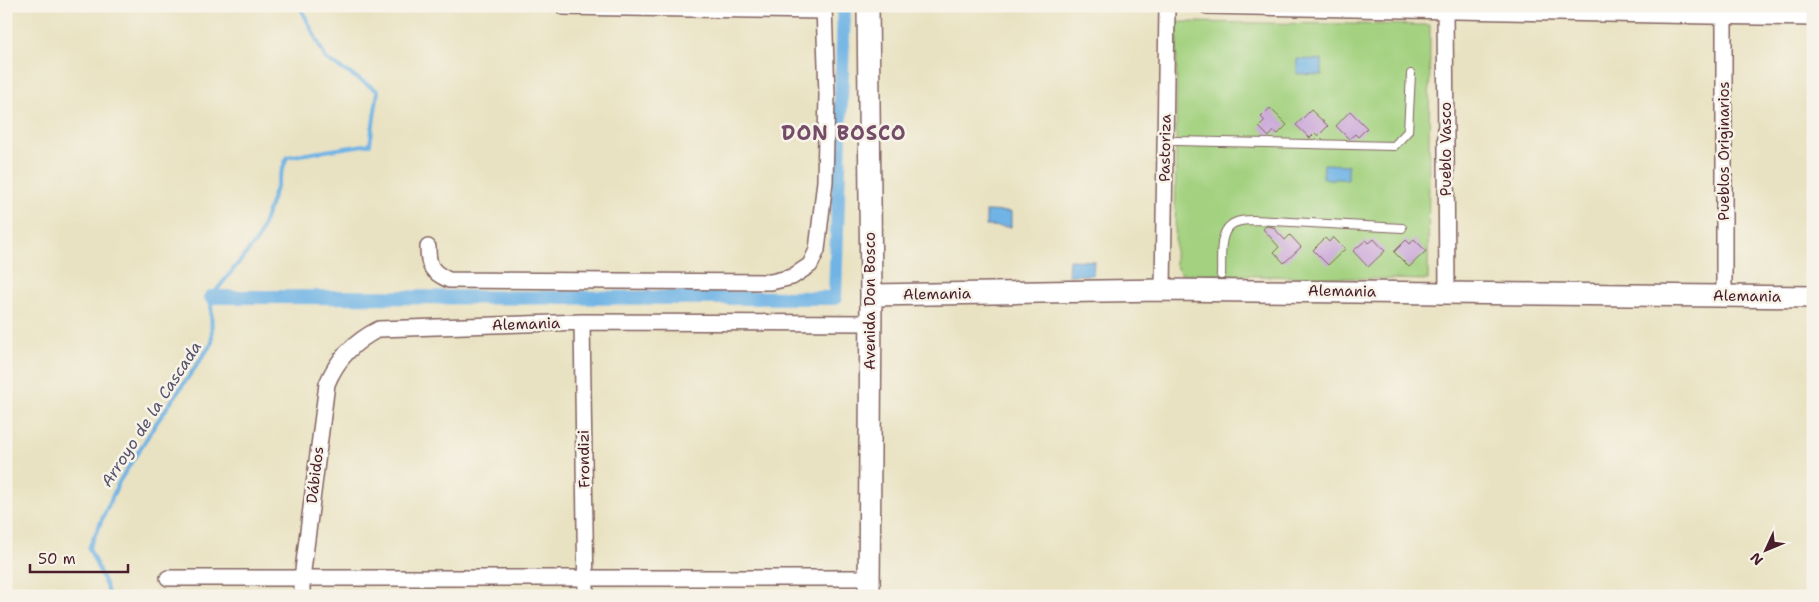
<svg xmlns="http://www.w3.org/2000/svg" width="1819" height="602" viewBox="0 0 1819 602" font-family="'Shantell Sans',sans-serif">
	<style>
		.green { fill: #a3d17f; stroke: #767855 }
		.water { fill: #6fb4e5; stroke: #5c6a88 }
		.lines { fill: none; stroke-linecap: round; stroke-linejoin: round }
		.stream { stroke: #6fb4e5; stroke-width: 4 }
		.canal { stroke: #6fb4e5; stroke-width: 14 }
		.building { fill: #c6a0d8 }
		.lane-casing { stroke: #826360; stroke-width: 10 }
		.street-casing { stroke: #826360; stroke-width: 18 }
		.secondary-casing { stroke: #826360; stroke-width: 24 }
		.lane { stroke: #fff; stroke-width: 8 }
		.street { stroke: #fff; stroke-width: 15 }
		.secondary { stroke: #fff; stroke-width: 21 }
		.labels { text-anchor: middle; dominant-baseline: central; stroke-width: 5; stroke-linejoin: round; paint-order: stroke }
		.street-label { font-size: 15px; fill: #4a1f2b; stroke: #f7f3e8 }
		.water-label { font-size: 16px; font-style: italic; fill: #57536c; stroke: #f7f3e8 }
		.district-label { font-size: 20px; font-weight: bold; letter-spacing: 1px; fill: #754c68; stroke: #f7f3e8 }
	</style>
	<rect width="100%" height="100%" fill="#f7f3e8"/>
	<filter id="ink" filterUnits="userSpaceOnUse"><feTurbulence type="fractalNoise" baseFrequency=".02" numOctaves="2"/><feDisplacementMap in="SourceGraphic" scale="10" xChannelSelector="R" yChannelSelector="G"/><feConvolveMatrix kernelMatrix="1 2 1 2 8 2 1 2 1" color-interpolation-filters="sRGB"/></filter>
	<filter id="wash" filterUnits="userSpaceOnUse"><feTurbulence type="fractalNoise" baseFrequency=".0096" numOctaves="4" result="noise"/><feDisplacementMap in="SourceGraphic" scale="20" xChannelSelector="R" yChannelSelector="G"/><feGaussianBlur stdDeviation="1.12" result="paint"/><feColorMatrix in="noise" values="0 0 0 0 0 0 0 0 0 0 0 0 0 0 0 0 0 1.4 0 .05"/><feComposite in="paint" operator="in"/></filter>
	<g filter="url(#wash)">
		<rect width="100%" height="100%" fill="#e9e2c2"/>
		<!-- green -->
		<path class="green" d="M1177 22 1430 25 1428 280 1181 274 1175 264Z"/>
		<!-- water -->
		<path class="water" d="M1297 59 1322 60V75L1297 74Z
			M1324 164 1348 165V179H1323Z
			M986 211 1011 212V227L986 226Z
			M1069 260 1094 261 1093 275H1068Z"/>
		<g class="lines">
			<!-- stream -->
			<path class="stream" d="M109 596 106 586 89 548 119 482 157 422 212 343 211 297 258 239 287 157 370 144 378 91 326 59 300 6"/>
			<!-- canal -->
			<path class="canal" d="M211 297 835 298 844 6"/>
		</g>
		<g id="blocks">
			<!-- building -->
			<path class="building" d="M1270 108 1287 125 1278 134 1274 131 1269 137 1259 127 1265 121 1261 117Z
				M1311 110 1328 126 1318 136 1315 133 1310 138 1296 125Z
				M1350 111 1367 128 1358 137 1355 134 1349 139 1336 126Z
				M1266 226 1273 227 1285 240 1290 235 1301 247 1284 263 1274 252 1279 247 1263 229Z
				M1333 237 1345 249 1328 265 1313 250 1325 238 1329 242Z
				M1374 239 1385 251 1368 267 1353 251 1366 240 1369 243Z
				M1414 239 1426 251 1409 267 1394 252 1406 240 1410 244Z"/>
		</g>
	</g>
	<g filter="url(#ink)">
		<use href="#blocks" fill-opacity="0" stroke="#826360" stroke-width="1"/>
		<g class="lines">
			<!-- lane casing -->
			<g class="lane-casing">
				<path id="lane" d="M1176 141 1394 146 1408 131 1411 74
					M1221 275C1222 261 1218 234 1231 225 1237 220 1247 220 1254 220L1402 228"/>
			</g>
			<!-- street casing -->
			<g class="street-casing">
				<path id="street" d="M1207 6 1813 18
					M1445 6 1447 293
					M564 7 823 11
					M428 247C428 266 431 272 449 280L771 282 792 277 810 265 817 250 825 181 827 95 824 6
					M1163 290 1167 6
					M1724 296V7
					M582 322 586 596
					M168 578H869
					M302 596V578L327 384C337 359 355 341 379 329L582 322 871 323"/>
			</g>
			<!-- secondary casing -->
			<g class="secondary-casing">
				<path id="secondary" d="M868 6 871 295 869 596
					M871 295 1163 290 1813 297"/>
			</g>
			<!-- lane -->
			<use href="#lane" class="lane"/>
			<!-- street -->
			<use href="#street" class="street"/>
			<!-- secondary -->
			<use href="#secondary" class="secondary"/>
		</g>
	</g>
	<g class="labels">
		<!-- street labels -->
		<g class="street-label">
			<text transform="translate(1165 148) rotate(-89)">Pastoriza</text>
			<text transform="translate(1446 149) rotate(-90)">Pueblo Vasco</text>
			<text transform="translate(1724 151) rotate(-90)">Pueblos Originarios</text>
			<text transform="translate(1342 291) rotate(1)">Alemania</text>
			<text transform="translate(937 294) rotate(-1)">Alemania</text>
			<text transform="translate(1747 296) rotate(1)">Alemania</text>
			<text transform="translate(870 301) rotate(-90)">Avenida Don Bosco</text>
			<text transform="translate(526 324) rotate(-2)">Alemania</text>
			<text transform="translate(584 459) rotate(-91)">Frondizi</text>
			<text transform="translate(315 475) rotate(-83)">Dábidos</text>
		</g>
		<!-- water labels -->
		<g class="water-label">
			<text transform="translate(151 414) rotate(-57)">Arroyo de la Cascada</text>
		</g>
		<!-- district labels -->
		<g class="district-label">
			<text x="844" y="133">DON BOSCO</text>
		</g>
	</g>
	<!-- margin -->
	<rect width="1819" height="602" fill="none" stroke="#f7f3e8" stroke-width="25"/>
	<!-- north arrow -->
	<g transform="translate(1766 550) rotate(226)" stroke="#f7f3e8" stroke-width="4" paint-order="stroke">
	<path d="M0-4L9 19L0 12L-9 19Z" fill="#4a1f2b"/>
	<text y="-8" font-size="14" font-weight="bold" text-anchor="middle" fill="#4a1f2b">N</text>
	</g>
	<!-- scale -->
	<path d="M30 564v8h98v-8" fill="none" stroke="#4a1f2b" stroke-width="2.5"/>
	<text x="38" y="564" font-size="15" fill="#4a1f2b" stroke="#f7f3e8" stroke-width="4" paint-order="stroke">50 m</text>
</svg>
